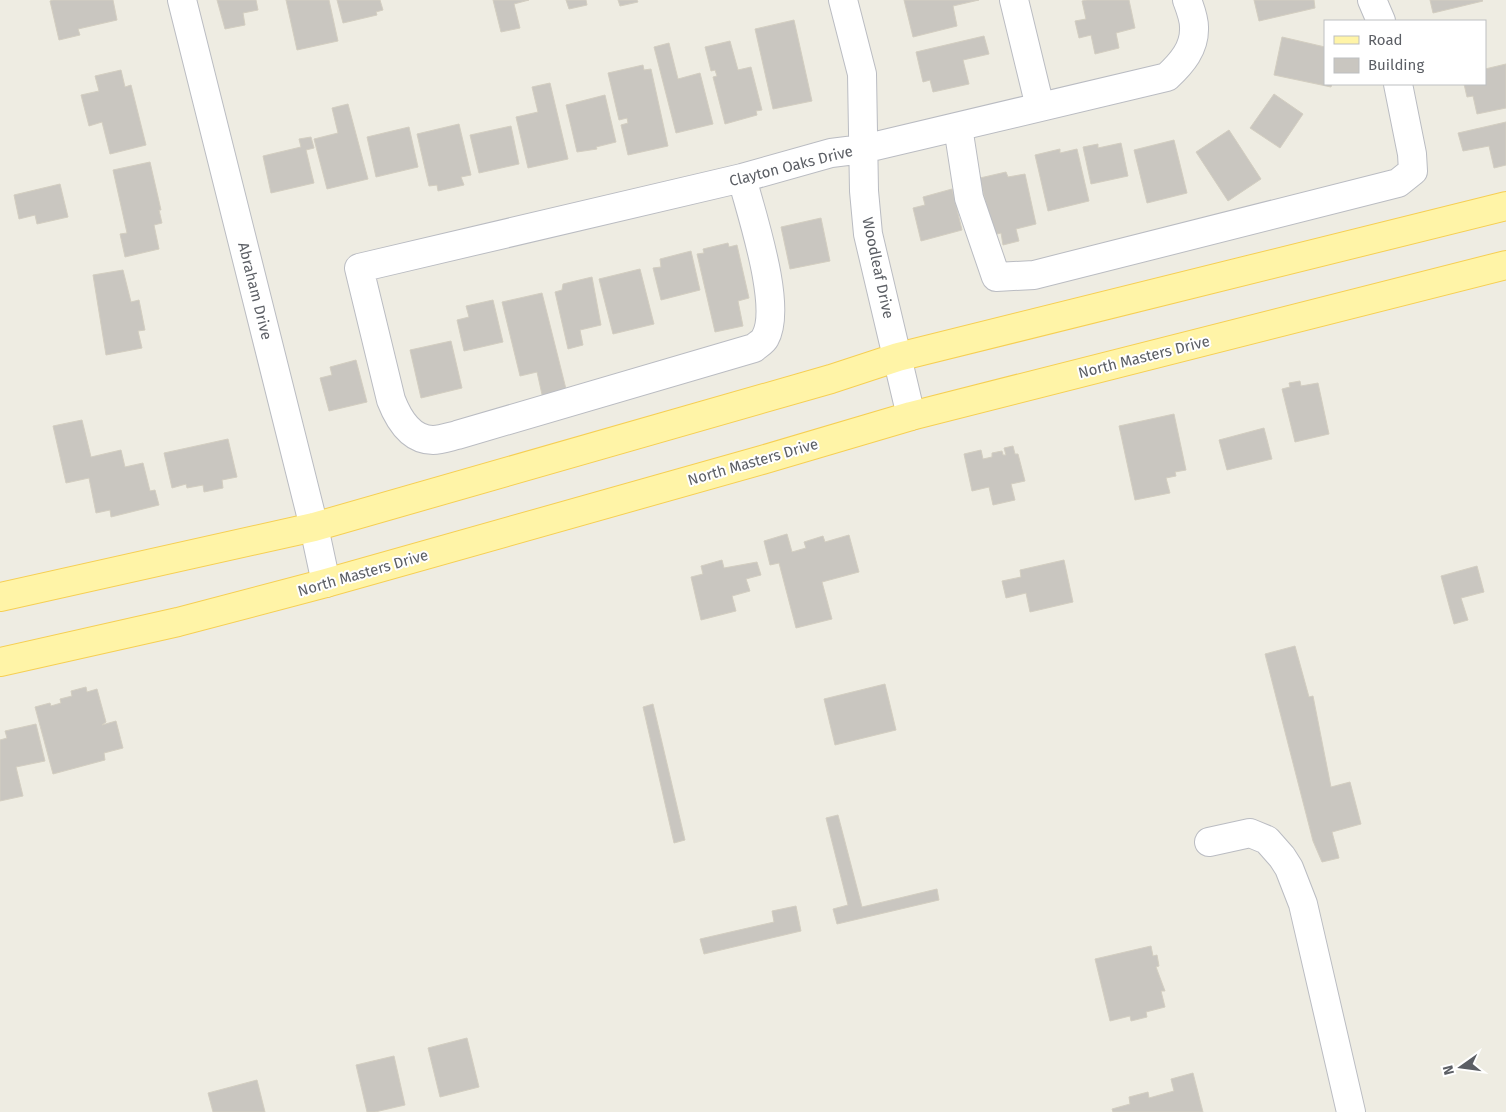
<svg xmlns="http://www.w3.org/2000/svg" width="1506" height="1112" viewBox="0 0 1506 1112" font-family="'Fira Sans',sans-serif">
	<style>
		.building { fill: #c9c6c0; stroke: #d3cec1 }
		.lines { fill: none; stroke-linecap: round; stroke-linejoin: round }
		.minor-casing { stroke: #babcc2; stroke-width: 30 }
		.major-casing { stroke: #f6cf53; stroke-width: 30 }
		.minor { stroke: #fff; stroke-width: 28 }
		.major { stroke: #fff4a7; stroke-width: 28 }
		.labels { text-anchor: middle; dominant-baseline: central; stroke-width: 4; stroke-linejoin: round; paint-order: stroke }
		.street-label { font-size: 15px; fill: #5b5e64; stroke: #fff }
	</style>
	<rect width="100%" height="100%" fill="#eeece2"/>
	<!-- building -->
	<path class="building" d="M53 0H113L117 20 78 29 80 35 59 40 50 1Z
		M217 0H256L258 10 243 13 245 25 225 29Z
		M286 0H329L338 41 297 50Z
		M337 0H380L383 10 376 12 377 15 343 23Z
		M493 0H529L514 4 520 28 501 32Z
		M566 0H586L587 5 569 9Z
		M618 0H637L638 2 620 6Z
		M904 0H979L953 6 957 26 913 37Z
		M1087 0H1129L1135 28 1116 33 1119 48 1095 54 1091 35 1079 38 1075 21 1086 19 1082 1Z
		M1254 0H1314L1315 8 1259 21Z
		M1430 0H1482L1483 1 1433 13Z
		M794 20 812 101 773 109 755 29Z
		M984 36 989 54 963 60 969 84 933 92 930 80 923 82 916 52Z
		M1282 37 1325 47V84H1332L1331 87 1274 75Z
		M730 41 738 70 751 67 762 110 756 111 757 115 725 124 713 77 717 76 715 70 711 71 705 47Z
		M669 43 678 79 700 73 713 124 676 133 654 47Z
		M1506 64V108L1477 114 1473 96 1467 97 1464 84H1485V69Z
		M643 65 644 70 651 69 668 146 628 155 621 125 628 123 627 118 619 120 608 73Z
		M121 70 125 87 131 85 146 145 110 154 102 122 89 126 81 95 99 91 95 76Z
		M550 83 568 159 528 168 516 117 538 112 532 87Z
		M1274 94 1303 114 1280 148 1250 128Z
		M605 95 616 142 596 147 597 149 577 152 566 105Z
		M348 104 368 179 327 189 314 139 338 133 332 108Z
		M1506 122V165L1494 168 1489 146 1463 151 1458 133Z
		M459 124 471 175 461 177 464 185 438 191 437 185 429 186 417 134Z
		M511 126 519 164 479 173 470 135Z
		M409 127 418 167 376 177 367 137Z
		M1229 130 1261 179 1228 201 1196 152Z
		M311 137 314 148 306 150 314 183 271 193 263 156 301 147 299 139Z
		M1174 140 1187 193 1147 203 1134 150Z
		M1121 143 1128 176 1091 184 1083 147 1098 144V148Z
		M1060 149V153L1077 149 1089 201 1048 211 1035 155Z
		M150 162 161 210H159L162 223 154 225 159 249 125 257 120 234 127 233 113 170Z
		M1006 172 1008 177 1025 174 1036 224 1016 229 1019 241 1003 245 1001 233 993 235 980 178Z
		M60 184 68 217 37 224 35 215 19 219 14 195Z
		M952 189 962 230 921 241 913 208 925 205 923 197Z
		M821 218 830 261 790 269 781 227Z
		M728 243 729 247 737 245 749 298 738 301 743 326 715 332 697 254 704 253 703 249Z
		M691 251 700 290 661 300 653 268 661 267 660 259Z
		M640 269 654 324 613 334 599 279Z
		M123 270 131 302 139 300 145 330 138 331 142 348 106 355 93 275Z
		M592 277 601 325 580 330 583 345 568 349 555 292 562 290 563 284Z
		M542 293 567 393 543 399 537 372 520 376 502 302Z
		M493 300 503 342 464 351 457 320 469 317 466 306Z
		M451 341 462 388 421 398 410 350Z
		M356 360 367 402 329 411 320 378 332 375 330 367Z
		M1300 381 1301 386 1318 383 1329 434 1295 442 1282 389 1290 387 1289 383Z
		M1174 414 1186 470 1175 472 1176 476 1166 478 1170 493 1135 500 1119 426Z
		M82 420 91 457 121 450 125 467 143 463 150 491 155 490 159 505 111 517 110 510 96 513 89 478 66 483 53 426Z
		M1264 428 1272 459 1227 470 1219 440Z
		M228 439 237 477 222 480 223 488 204 492 203 485 187 488 186 484 172 488 164 453Z
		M1013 446 1015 454H1018L1025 481 1011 484 1015 500 993 505 989 487 972 491 964 454 981 450 983 459 992 457V453L1002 451 1003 455H1006L1004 448Z
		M787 534 792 552 806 548 804 542 823 536 825 542 849 535 859 572 822 582 832 619 796 628 779 563 770 565 764 541Z
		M722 560 724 568 757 562 761 575 746 579 750 591 732 596 736 611 701 620 691 577 703 574 701 566Z
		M1064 560 1073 602 1030 612 1026 593 1006 598 1002 581 1021 577 1020 570Z
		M1477 566 1484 592 1461 598 1468 620 1454 624 1441 576Z
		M1295 646 1309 697 1313 696 1331 787 1350 782 1361 824 1332 832 1339 858 1322 862 1313 841 1265 654Z
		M885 684 896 730 835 745 824 699Z
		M86 687 87 692 97 689 106 722 102 725 116 721 123 748 104 753 105 760 53 774 35 707 50 703 51 706 61 703 60 699 72 696 71 691Z
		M653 704 685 840 674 843 643 707Z
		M36 724 45 761 16 767 23 796 0 801V740L7 738 5 731Z
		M838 815 862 907 937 889 939 900 837 924 833 909 848 905 826 818Z
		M796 906 801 931 704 954 700 939 774 922 772 911Z
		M1151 946 1153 956 1157 955 1159 966 1156 967 1165 991H1161L1165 1007 1146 1012 1147 1017 1131 1021 1130 1016 1110 1021 1095 959Z
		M467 1038 479 1087 440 1097 428 1048Z
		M394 1056 405 1105 375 1112H367L356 1065Z
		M1193 1073 1203 1112H1113L1112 1109 1130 1104 1129 1097 1148 1092 1149 1098 1174 1091 1171 1079Z
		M257 1080 265 1112H213L208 1093Z"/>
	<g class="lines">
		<!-- minor casing -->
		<g class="minor-casing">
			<path id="minor" d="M182 0 314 527 326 583
				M843 0 862 74 864 191 868 234 911 416
				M1014 0 1040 107
				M1372 0 1381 21
				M958 127 969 198 996 277 1034 275 1398 183 1413 171 1412 154 1398 84
				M742 178C751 213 783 307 765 338 763 342 757 345 754 348L457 435C449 437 440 440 433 440 410 440 398 418 391 400L359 268 742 178 831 153 863 149 1167 77C1182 63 1195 48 1194 27 1194 18 1190 8 1187 0
				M1209 842 1250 833 1267 840 1282 857 1289 868 1303 904 1351 1112"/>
		</g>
		<!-- major casing -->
		<g class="major-casing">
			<path id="major" d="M0 597 314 527 831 379 898 357 1506 206
				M0 662 178 622 326 583 762 460 911 416 1506 265"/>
		</g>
		<!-- minor -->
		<use href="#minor" class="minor"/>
		<!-- major -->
		<use href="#major" class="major"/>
	</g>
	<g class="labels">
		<!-- street labels -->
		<g class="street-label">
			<text transform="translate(791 166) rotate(-14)">Clayton Oaks Drive</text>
			<text transform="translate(878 268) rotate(78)">Woodleaf Drive</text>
			<text transform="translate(255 291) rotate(76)">Abraham Drive</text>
			<text transform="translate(1144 357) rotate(-14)">North Masters Drive</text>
			<text transform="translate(753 462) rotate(-16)">North Masters Drive</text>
			<text transform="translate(363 573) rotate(-16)">North Masters Drive</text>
		</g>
	</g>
	<!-- legend -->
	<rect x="1324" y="20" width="162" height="65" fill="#ffffff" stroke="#bdbfc1"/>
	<rect x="1334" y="36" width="25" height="8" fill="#fff4a7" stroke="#bdbfc1"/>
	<text x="1368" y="45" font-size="15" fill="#5b5e64">Road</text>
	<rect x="1334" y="58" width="25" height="15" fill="#c9c6c0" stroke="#bdbfc1"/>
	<text x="1368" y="70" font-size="15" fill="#5b5e64">Building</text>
	<!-- north arrow -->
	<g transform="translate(1461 1067) rotate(256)" stroke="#ffffff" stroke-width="4" paint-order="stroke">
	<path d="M0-4L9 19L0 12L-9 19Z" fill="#5b5e64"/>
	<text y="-8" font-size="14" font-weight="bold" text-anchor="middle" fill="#5b5e64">N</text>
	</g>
</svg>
